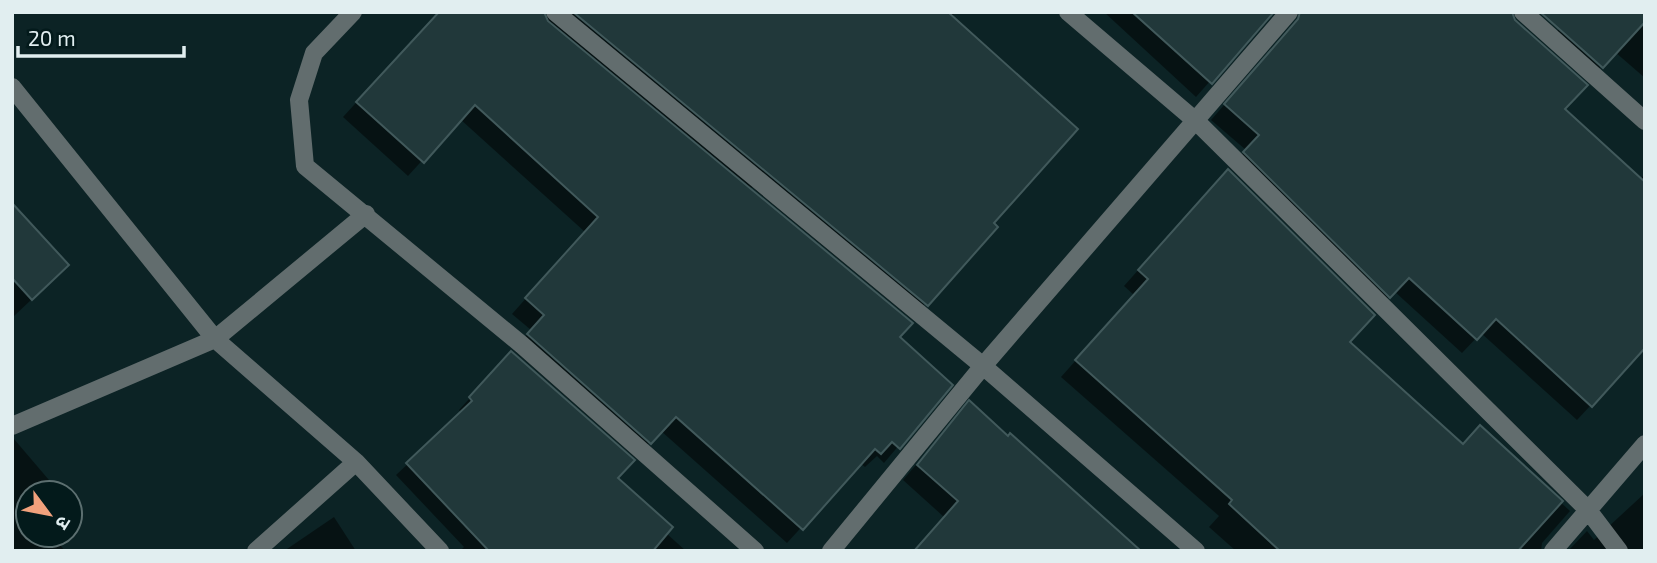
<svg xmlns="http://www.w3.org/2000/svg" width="1657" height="563" viewBox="0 0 1657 563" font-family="'Exo 2','Noto Sans Devanagari',sans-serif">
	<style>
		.shadow { fill: #0007 }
		.building { fill: #21383a; stroke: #41595b; stroke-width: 2 }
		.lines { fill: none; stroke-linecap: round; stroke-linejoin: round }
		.minor { stroke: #626d6e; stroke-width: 18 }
	</style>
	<rect width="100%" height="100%" fill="#0c2325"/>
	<!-- shadow -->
	<path class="shadow" d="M439 12 537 27 550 12 954 14 951 17 991 223 912 319 752 187 750 190 950 385 884 463 877 456 865 467 860 463 787 543 661 431 635 457 514 350 531 330 512 314 585 232 460 119 408 176 343 117Z
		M1104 12H1257L1265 19 1196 97Z
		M1305 12 1563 110 1640 179 1645 174V303L1591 405 1577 420 1481 333 1462 353 1394 291 1375 311 1230 167 1246 150 1211 120Z
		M1645 12V78L1615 52 1588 80 1546 43 1569 18Z
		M1213 186 1348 342 1462 446 1480 428 1570 511 1542 543 1541 551H1236L1209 527 1219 516 1061 377 1134 295 1124 286Z
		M12 206 49 283 13 317 12 316Z
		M500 365 615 478 666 533 686 551H460L464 547 396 475 462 413 459 410Z
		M969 403 1139 551 944 517 903 480Z
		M14 439 49 480 36 493H28V535H52L65 551H12Z
		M1645 493V551H1568L1587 531 1594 540Z
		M334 517 356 551H284Z"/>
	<!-- building -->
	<path class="building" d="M439 12H544L548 21 913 323 900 337 953 385 900 449 892 442 881 454 875 449 803 530 676 417 651 444 527 334 544 315 525 298 598 217 475 105 424 163 356 102Z
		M573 12H948L1078 129 994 223 998 227 928 306Z
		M1132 12H1274L1212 84Z
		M1300 12H1512L1515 20 1588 85 1565 109 1645 182V348L1592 407 1496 319 1477 340 1409 278 1390 298 1243 152 1259 135 1224 104 1298 19Z
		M1540 12H1645V22L1603 68Z
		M1228 169 1375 315 1350 342 1463 444 1480 425 1563 501 1518 551H1280L1229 504 1232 500 1075 360 1148 279 1138 270Z
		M12 203 69 265 32 300 12 278Z
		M511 351 635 460 618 478 673 527 653 551H489L406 463 472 401 469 397Z
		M969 400 1008 436 1010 433 1141 551H914L958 501 917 465Z"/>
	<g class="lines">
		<!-- minor -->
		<path class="minor" d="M353 12 314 53 299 100 305 166 522 345 755 551
			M555 12 983 366 1196 551
			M1068 12 1197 122 1588 510 1619 551
			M1523 12 1645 121
			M12 87 215 339 356 462 440 551
			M12 426 215 339 366 214
			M256 551 356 462
			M831 551 983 366 1289 12
			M1553 551 1645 444"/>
	</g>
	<!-- border -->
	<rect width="1657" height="563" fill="none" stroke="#e1eef0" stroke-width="28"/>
	<!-- north arrow -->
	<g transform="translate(49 514) rotate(122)"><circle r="33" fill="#031a1b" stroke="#5c6f70" stroke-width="2"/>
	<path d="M0-5L12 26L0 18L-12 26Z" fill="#f1a17c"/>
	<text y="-10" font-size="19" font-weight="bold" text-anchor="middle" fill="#e1eef0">उ</text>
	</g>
	<!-- scale -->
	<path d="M18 46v10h166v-10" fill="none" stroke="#e1eef0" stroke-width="3.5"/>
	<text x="28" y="46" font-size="21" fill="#e1eef0" stroke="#031a1b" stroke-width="5" paint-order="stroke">20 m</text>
</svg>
